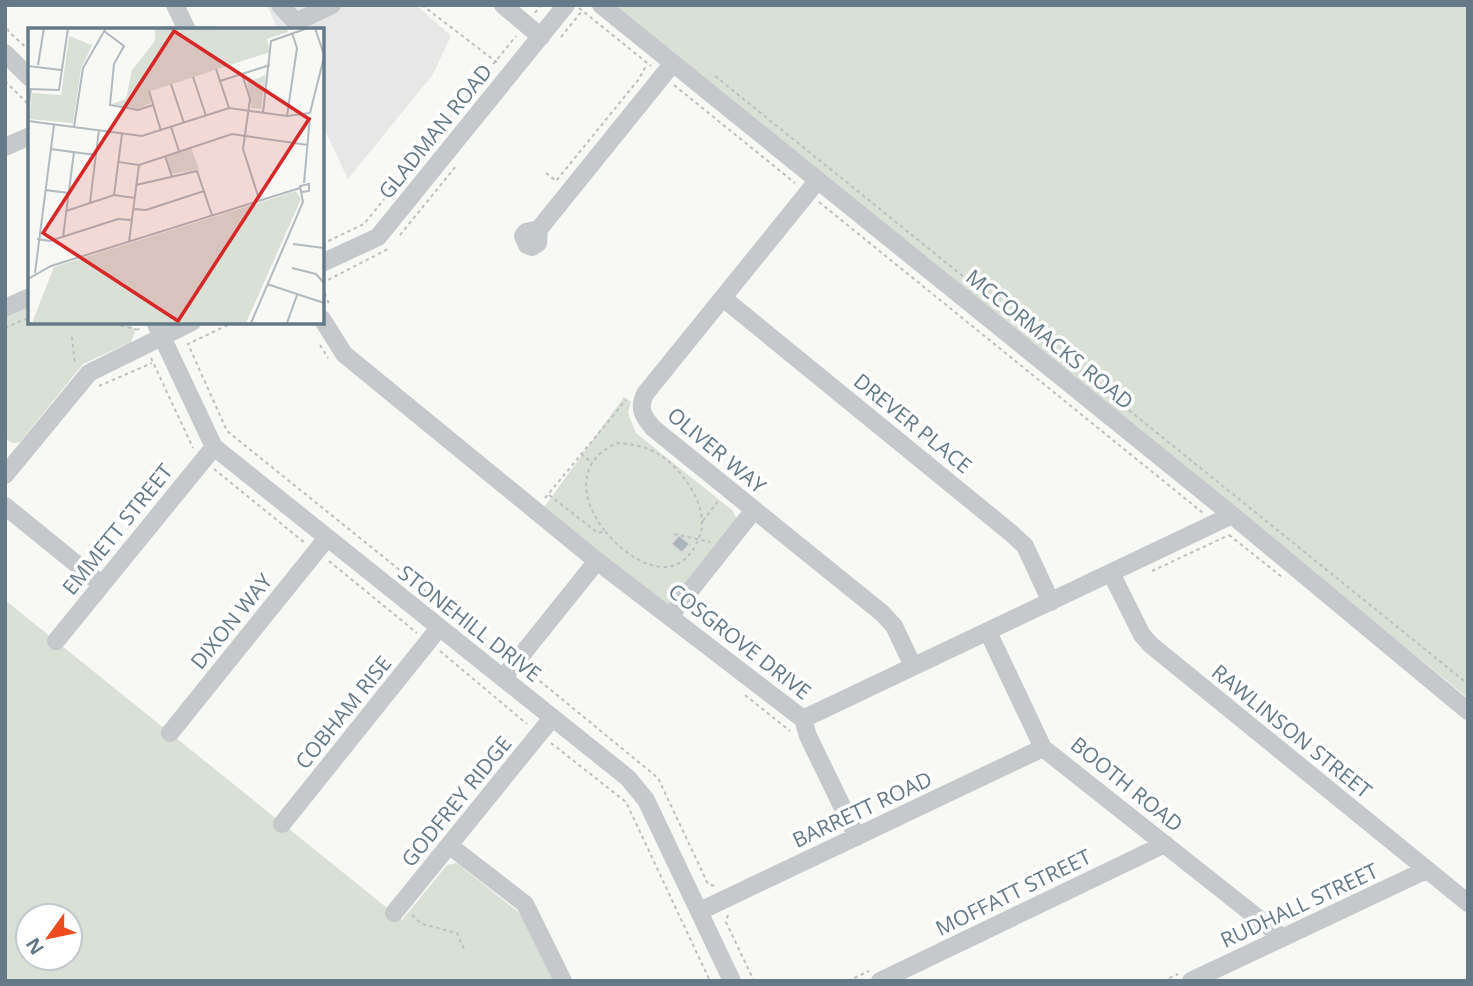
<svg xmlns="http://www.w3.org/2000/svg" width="1473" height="986" viewBox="0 0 1473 986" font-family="'Open Sans',sans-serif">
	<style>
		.built { fill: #e6e7e6 }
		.green { fill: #d9e0d6; fill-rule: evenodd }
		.building { fill: #acb5ba; stroke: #dad9d7; stroke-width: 2 }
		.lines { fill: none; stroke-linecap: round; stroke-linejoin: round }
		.path { stroke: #bec1c3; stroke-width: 2; stroke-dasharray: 3.5 3.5; stroke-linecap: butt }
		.minor { stroke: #c5c9cc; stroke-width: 18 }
		.labels { text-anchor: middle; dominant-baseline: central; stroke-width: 7; stroke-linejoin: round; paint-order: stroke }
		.street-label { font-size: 21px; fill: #657987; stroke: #fff }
		.inset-river { fill: none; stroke: #bcc9cd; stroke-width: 3.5 }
		.inset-road { fill: none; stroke: #b0babf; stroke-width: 2 }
		.view { fill: #d62828; fill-opacity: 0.15; stroke: #d62828; stroke-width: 3.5 }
		.inset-edge { fill: none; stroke: #657987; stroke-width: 3.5 }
	</style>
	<rect width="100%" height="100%" fill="#f8f8f5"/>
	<!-- built -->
	<path class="built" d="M267 5H416L451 36 433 74 348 179 322 124V30H278Z"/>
	<!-- green -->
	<path class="green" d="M612 5H1468V698Z
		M30 307V322H130L135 332 131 342 83 364 20 442 12 443 5 438V318Z
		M624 397 631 402 628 413 636 433 733 511 737 520 667 608 542 510Z
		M5 600 402 920 447 865 457 863 522 915 553 981H5ZM28 916H70V958H28Z"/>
	<!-- building -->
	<path class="building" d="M679 535 690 544 682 553 671 544Z"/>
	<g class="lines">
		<!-- path -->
		<path class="path" d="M422 5 499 64
			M579 8 651 66
			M535 13 541 5
			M5 22 9 32 30 51
			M561 37 582 11
			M715 76 1468 684
			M5 81 30 106
			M674 85 795 183
			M546 173 556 181 639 79 647 64
			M819 202 1203 513
			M400 235 456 166
			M322 244 364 224 516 36
			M322 283 390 248
			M322 287 330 306
			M107 322 138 330
			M135 322 139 330
			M234 322 188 344 227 431 499 650 506 649
			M5 328 30 317
			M72 337 75 364
			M320 345 328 358
			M151 358 193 448
			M99 386 152 363
			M581 454 590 461
			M214 469 305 543
			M549 495 598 533 605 531C631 563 680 591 700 535 710 507 681 467 658 454 646 446 630 444 617 443 576 461 580 500 605 531
			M545 498 626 400
			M703 521 718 501
			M674 534 710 542
			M1229 535 1282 577
			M329 561 417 633
			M1152 571 1229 535
			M440 651 527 724
			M529 672 658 778 708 884 715 886
			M745 695 790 731
			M551 743 626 802 710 981
			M412 915 422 924 457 933 465 951
			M728 915 726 922 754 981
			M848 981 869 971
			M1163 981 1178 974"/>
		<!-- minor -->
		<path class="minor" d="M175 5 187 30
			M280 5 296 22 332 5
			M503 5 541 37
			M601 5 1232 515 1468 711
			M5 53 30 78
			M5 147 30 136
			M818 180 645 394C638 409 643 416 653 428L882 613 894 626 913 666
			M539 229 526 232 523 236 527 245 532 247 538 243 539 229 673 63
			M322 263 378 237 566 5
			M723 298 1011 533 1025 546 1051 602
			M5 308 30 297
			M322 319 344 354 597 561 803 719 1232 515
			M155 322 214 447 628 778 646 800 732 981
			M5 475 89 373 192 322
			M5 506 101 584
			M1112 575 1142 635 1151 645 1468 903
			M670 616 754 510
			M988 632 1043 748 1283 938
			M56 641 214 447
			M503 678 597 561
			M803 719 808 736 857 837
			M170 733 327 538
			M282 824 439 628
			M450 846 525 904 563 981
			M700 911 1043 748
			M394 913 552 718
			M880 981 1165 844
			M1191 981 1426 870"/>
	</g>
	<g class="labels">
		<!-- street labels -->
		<g class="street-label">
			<text transform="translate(435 131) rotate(-51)">GLADMAN ROAD</text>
			<text transform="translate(1050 339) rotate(39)">MCCORMACKS ROAD</text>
			<text transform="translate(913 423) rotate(39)">DREVER PLACE</text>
			<text transform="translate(717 450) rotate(40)">OLIVER WAY</text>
			<text transform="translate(117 529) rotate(-51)">EMMETT STREET</text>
			<text transform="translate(231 621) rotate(-51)">DIXON WAY</text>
			<text transform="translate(470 623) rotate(38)">STONEHILL DRIVE</text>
			<text transform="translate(740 641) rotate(38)">COSGROVE DRIVE</text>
			<text transform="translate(343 712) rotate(-51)">COBHAM RISE</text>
			<text transform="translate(1292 731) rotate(39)">RAWLINSON STREET</text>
			<text transform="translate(1127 784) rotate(39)">BOOTH ROAD</text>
			<text transform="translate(456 801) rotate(-51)">GODFREY RIDGE</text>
			<text transform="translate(862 809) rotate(-25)">BARRETT ROAD</text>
			<text transform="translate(1013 892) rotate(-26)">MOFFATT STREET</text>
			<text transform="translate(1299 905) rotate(-25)">RUDHALL STREET</text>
		</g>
	</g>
	<!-- overview -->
	<g transform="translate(28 28)">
		<rect width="296" height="296" fill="#f8f8f5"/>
		<path d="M127 0H259L260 4 239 11 242 24 120 64 123 75 109 81 84 76 98 71 104 42 127 13ZM41 8 64 17 53 41 45 95 1 91 4 65 33 67ZM238 47 233 81 223 80 219 54ZM163 120 171 141 144 146 138 128ZM268 163 273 171 218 295H4L26 239Z" fill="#d9e0d6"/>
		<path class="inset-river" d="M136 0H188"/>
		<path class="inset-road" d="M287 0 296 27M76 3 96 18 86 36 82 77 110 82 125 77M10 37 16 0M0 38 33 42M188 41 201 80M214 46 222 71 215 121 231 171M165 49 178 88M192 53 242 37M143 56 156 95M0 61 31 62 40 0M121 63 133 103M0 82 3 61M235 85 243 13 280 0M282 85 296 29M259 88 269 20 264 5M0 93 114 108 201 80 259 88 282 85M46 99 55 40 78 0M143 99 151 123M22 121 68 127M137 128 144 149M90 134 111 137M111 137 204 106 280 117M276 155 282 89M108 157 169 143 184 187M17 162 41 165M86 167 94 106M62 175 71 102M105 181 118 182 176 163M38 183 86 167 107 170M35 209 46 124M9 211 22 213 90 191 103 192M101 214 111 137M265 216 296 220M264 240 288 246 296 255M7 245 26 97M0 251 23 238 272 160M239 256 296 275M223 295 275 174 272 158 281 156V163L274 164M259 295 269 267"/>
		<path class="view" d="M146 3 281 91 150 293 15 205Z"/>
		<rect width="296" height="296" class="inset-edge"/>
	</g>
	<!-- border -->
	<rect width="1473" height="986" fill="none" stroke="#657987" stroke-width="14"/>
	<!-- north arrow -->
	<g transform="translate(49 937) rotate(237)"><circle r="33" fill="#ffffff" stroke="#c1c9cf" stroke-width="2"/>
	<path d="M0-5L12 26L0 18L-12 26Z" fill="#ec4c20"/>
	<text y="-10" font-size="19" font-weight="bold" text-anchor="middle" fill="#657987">N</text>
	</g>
</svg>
